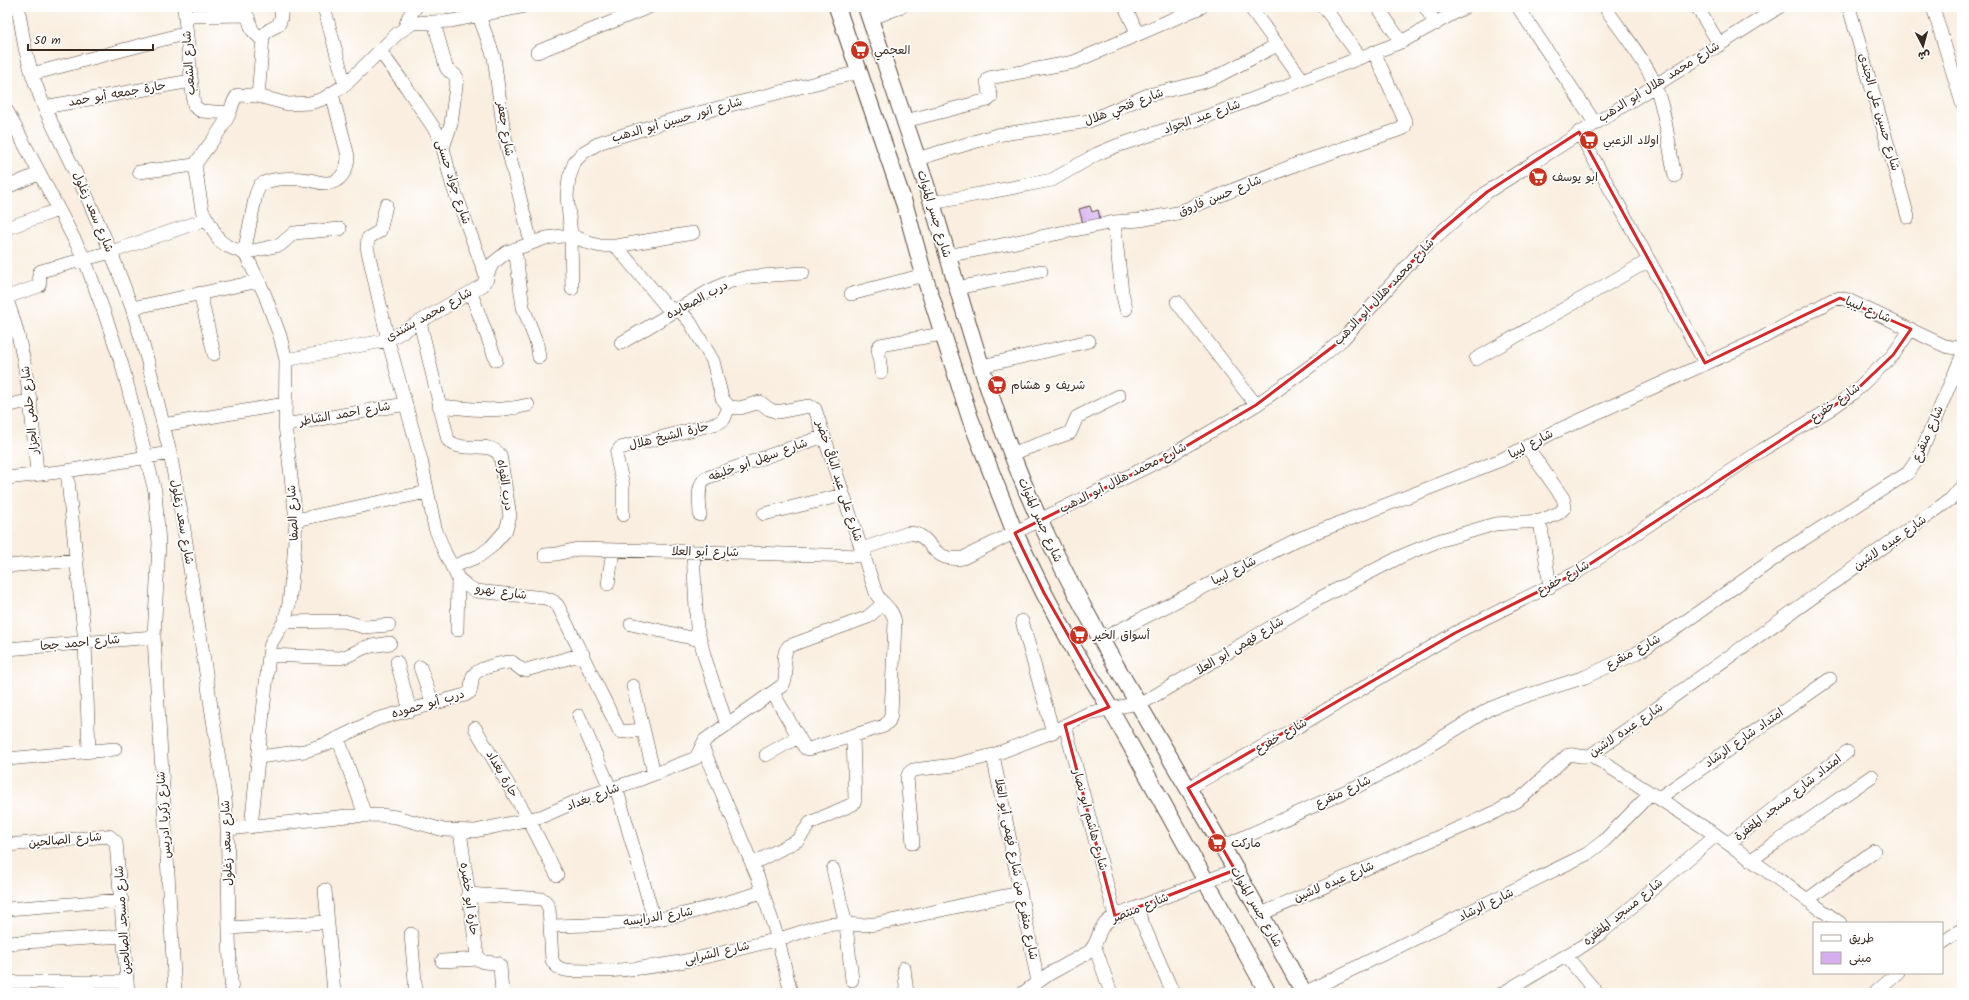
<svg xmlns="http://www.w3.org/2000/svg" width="1969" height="1000" viewBox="0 0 1969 1000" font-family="Kalam,'Playpen Sans Arabic',sans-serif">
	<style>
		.building { fill: #d6adef }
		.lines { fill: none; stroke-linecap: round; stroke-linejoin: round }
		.minor-casing { stroke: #58473b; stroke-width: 14 }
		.tertiary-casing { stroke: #58473b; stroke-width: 18 }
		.minor { stroke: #fff; stroke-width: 13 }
		.tertiary { stroke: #fff; stroke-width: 16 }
		.marked { fill: none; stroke: #d62828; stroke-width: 3; stroke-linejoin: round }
		.labels { text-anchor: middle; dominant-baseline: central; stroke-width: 3.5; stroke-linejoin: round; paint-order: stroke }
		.poi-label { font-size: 12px; fill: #3b2a1e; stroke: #fff; text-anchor: start }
		.street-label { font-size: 12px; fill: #3b2a1e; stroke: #fff }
	</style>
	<rect width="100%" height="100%" fill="#fff"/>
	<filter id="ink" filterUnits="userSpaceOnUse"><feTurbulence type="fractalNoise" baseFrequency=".025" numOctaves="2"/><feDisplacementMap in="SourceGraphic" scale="8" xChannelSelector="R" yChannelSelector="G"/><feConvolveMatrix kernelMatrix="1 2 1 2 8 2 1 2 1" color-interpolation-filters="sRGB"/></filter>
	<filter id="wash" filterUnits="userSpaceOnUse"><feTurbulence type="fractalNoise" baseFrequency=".012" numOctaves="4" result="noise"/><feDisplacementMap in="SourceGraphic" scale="16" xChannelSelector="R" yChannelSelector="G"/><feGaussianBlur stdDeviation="0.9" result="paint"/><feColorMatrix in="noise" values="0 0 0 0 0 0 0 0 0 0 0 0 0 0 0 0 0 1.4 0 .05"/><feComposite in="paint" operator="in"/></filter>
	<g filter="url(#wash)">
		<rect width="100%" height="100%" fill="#f9eedf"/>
		<g id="blocks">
			<!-- building -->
			<path class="building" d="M1090 206 1092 212 1098 210 1101 222 1084 227 1079 209Z"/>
		</g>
	</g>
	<g filter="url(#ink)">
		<use href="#blocks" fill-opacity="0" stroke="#58473b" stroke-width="1"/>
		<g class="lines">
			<!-- minor casing -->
			<g class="minor-casing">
				<path id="minor" d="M18 7 25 48 32 74 44 107 87 197 111 252 132 308 148 362 170 453 183 523 225 798C231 863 226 928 232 993
					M184 7 194 106 201 111 229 113
					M324 7 345 85
					M1125 7 1138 34
					M1250 7 1302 79
					M1324 7 1360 57
					M1378 7 1401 42
					M1425 7 1436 24
					M1518 7 1595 123
					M1605 7C1620 30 1640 53 1652 78 1666 108 1668 145 1675 176
					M1697 7 1720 45
					M1849 7 1908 217
					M1933 7 1962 103
					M186 16 245 15 248 17 252 30 263 41
					M479 16 494 57 504 133 531 243
					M870 19 901 7
					M434 22 446 67C448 73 455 72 457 78L451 124 443 148
					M405 27 409 16 416 7
					M380 51 407 88 436 131 443 148 452 184 487 279
					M537 52 649 7
					M32 74 187 33
					M332 94 348 156C348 169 341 184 325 183 319 183 315 181 309 180 295 178 272 177 260 185L256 194 244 253 280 245 294 233 340 229
					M258 96 263 37C271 21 283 35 281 7
					M44 107 191 81
					M7 111 84 258 104 312 122 365 155 491 159 543 154 637 175 993
					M905 121 988 100 991 97 987 82 989 78 1074 62 1201 7
					M1579 132 1705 363
					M917 159 997 135 1089 121 1148 95 1203 82 1216 77 1277 45
					M139 172 195 165
					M7 187 38 174
					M932 203 1052 180 1097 154 1116 146 1211 115 1401 42 1465 7
					M386 205 380 231 368 238 367 247 388 340 421 460 435 528 445 553 458 578 467 586 476 591 545 598 553 601 558 606 620 732 642 730
					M1114 222 1122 292 1126 309
					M7 228 58 210
					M616 246 666 306 682 313 690 322 713 361 722 398 729 407 740 408 760 402 769 409 777 412 809 406 815 409 876 593C882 606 892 606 895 622L891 714 889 721 884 726 809 749 805 748 773 693
					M515 249 523 307 537 344 539 357
					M947 256 1114 222 1140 220 1177 213 1297 164 1404 128 1406 123 1374 52
					M957 288 1041 271
					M572 289 571 235 567 196 569 178 575 161 584 152 601 142 675 119 859 72
					M200 293 214 354
					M471 293 496 360
					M851 294 924 275
					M7 297 39 286 40 282 39 273 41 271 111 252 207 219
					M7 300C28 356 32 415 37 474
					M1177 302 1256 405
					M132 308 259 281
					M420 322 448 440C463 455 487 439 500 455L510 516 506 530 491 547 479 556 452 567
					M621 343 709 291 728 282 748 277 803 273
					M1476 359 1648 261
					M286 360 388 340 483 285 492 264 507 252 546 238 571 235 589 243 600 246H616L693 233
					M982 366 1089 341
					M881 372 878 348 880 345 942 334
					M7 406 31 400
					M439 406C472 409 495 413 528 405
					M163 425 285 404
					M285 425 406 404
					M1011 454 1070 433 1077 417 1119 396
					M67 471 85 642 89 751
					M7 478 67 471 170 453
					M764 514 843 495
					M623 515V485L617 459V453L620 448 718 423 724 419 729 407
					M700 515C700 504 696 485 706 478L824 436
					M296 520 427 492
					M1540 521 1550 587
					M862 549 908 533C935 533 927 563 963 558L1171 455 1256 405 1312 365 1343 339 1425 246 1487 192 1779 7
					M693 552 697 628 705 658 727 725
					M545 555 557 554 577 549 865 556
					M7 566 76 560
					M608 584 613 550
					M1022 621 1053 732
					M284 622 344 621 364 627 389 625
					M631 624 700 640
					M457 630 458 578
					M1100 640 1296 540 1501 460 1552 433 1760 339 1832 300 1840 298 1848 300 1945 346 1962 349
					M7 649 154 637
					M269 655 340 658 347 656 366 647 390 643
					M397 662 410 711
					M420 667 433 704
					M633 686 654 774
					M579 716 610 788
					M1065 725 1115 916
					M475 728 529 820 557 875
					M338 738 365 815
					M702 746 758 878 778 939 791 993
					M766 755 798 737
					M993 755 1038 982
					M1591 755 1716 835 1840 923
					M259 757 305 751 326 744 377 719 465 695 470 692C472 687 471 681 473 676 477 668 504 662 512 662L522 670H526L583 654
					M7 759 115 749
					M616 787 654 919
					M1188 788 1294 729 1455 633 1576 573 1762 450 1829 410 1852 394 1893 355 1911 329
					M1659 798 1830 679
					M251 827 269 655 271 643 284 622 289 604 294 556 296 520 285 425 286 360 280 336 265 295 248 259 244 253 227 246 219 240 202 210 195 165C206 147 222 132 230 112 232 106 233 100 238 95L258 96 288 104 310 103 323 99 345 85 398 33 413 23 451 21 521 7
					M228 829 347 816 380 815 396 817 444 830 475 831 543 816 589 796 641 779 696 758 705 740 783 685C791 671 778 658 789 646L868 617 884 603
					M460 831 477 955 483 962 497 963 500 966 502 993
					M913 843 907 778 909 773 913 770 954 765 993 755 1050 733 1089 713 1144 702 1322 597 1404 555 1438 541 1495 524 1540 521 1559 513 1565 507 1563 498 1527 447
					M1729 843 1847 752
					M7 845 109 836 116 842 128 993
					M1222 847 1358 786 1399 764 1489 709 1504 703 1585 677 1637 653 1679 626 1788 549 1908 473 1919 457 1962 356
					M1751 860 1872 776
					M752 864 798 840 810 823 853 804 855 800 853 736
					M833 869 846 925 852 980
					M325 890 334 993
					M468 894 542 899 545 901 549 908 552 960C558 974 575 970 587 971 651 972 716 955 778 939 794 935 810 928 827 925 843 922 859 927 875 924 924 915 972 902 1021 893
					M1807 900 1874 851
					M1136 908 1173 993
					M7 909 122 900
					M1261 914 1496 812 1517 801 1527 793 1568 755C1577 753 1579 759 1591 755L1951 499 1962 486
					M551 926C594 925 637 924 679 915 708 909 735 900 762 892
					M229 928 328 922
					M411 934 416 993
					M7 943 124 936
					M1942 943 1962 929
					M1095 947 1111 993
					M1566 956 1597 993
					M442 961 479 959
					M904 968 907 993
					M7 982H127
					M1023 993 1049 974 1089 952C1103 938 1093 929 1115 916L1235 870
					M1304 993 1587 854 1604 841 1651 793
					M1503 993 1584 945 1601 933 1716 835
					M1875 993 1898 973"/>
			</g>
			<!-- tertiary casing -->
			<g class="tertiary-casing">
				<path id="tertiary" d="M837 7 906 209 924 275 970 418 1015 533 1044 593 1075 651 1110 708 1268 993
					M866 7C888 72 911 138 932 203 965 311 993 421 1041 523 1083 614 1135 698 1186 785 1227 853 1266 923 1304 993"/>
			</g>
			<!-- minor -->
			<use href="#minor" class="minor"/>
			<!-- tertiary -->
			<use href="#tertiary" class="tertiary"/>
		</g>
	</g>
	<!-- marked area -->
	<path class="marked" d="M1579 132 1705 363 1840 298 1911 329 1893 355 1852 394 1576 573 1455 633 1188 788 1235 870 1115 916 1065 725 1109 707 1044 593 1015 533 1171 455 1256 405 1343 339 1437 234 1487 192Z"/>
	<!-- icons -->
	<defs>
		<g id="supermarket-disc" transform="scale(1)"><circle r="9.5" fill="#c8321e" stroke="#fff"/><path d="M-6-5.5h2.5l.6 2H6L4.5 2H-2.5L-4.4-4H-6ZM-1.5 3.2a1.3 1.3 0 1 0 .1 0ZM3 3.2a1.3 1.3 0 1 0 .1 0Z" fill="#fff"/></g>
	</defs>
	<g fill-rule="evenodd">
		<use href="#supermarket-disc" x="860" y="50"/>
		<use href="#supermarket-disc" x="1589" y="140"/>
		<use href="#supermarket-disc" x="1538" y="177"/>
		<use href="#supermarket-disc" x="997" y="385"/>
		<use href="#supermarket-disc" x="1079" y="635"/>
		<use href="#supermarket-disc" x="1217" y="843"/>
	</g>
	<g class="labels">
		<!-- poi labels -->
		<g class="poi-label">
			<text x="874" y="50">العجمي</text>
			<text x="1603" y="140">اولاد الزعبي</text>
			<text x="1552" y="177">ابو يوسف</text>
			<text x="1011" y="385">شريف و هشام</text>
			<text x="1093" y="635">أسواق الخير</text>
			<text x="1231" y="843">ماركت</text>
		</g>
		<!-- street labels -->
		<g class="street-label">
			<text transform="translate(189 63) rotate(-94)">شارع الشعب</text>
			<text transform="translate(1659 82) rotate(-32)">شارع محمد هلال أبو الدهب</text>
			<text transform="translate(117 94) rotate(-10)">حارة جمعه أبو حمد</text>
			<text transform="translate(1124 107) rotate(-21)">شارع فتحي هلال</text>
			<text transform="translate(1879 112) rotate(74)">شارع حسين على الجندى</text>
			<text transform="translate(1202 117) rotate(-19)">شارع عبد الجواد</text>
			<text transform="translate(677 120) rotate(-16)">شارع انور حسين أبو الدهب</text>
			<text transform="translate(505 129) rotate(81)">شارع جعفر</text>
			<text transform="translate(453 182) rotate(72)">شارع جواد حسنى</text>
			<text transform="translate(1220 196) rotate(-22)">شارع حسن فاروق</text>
			<text transform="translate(93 212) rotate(67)">شارع سعد زغلول</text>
			<text transform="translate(934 214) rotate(73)">شارع جسر المنوات</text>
			<text transform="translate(1384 292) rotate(-47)">شارع محمد هلال أبو الدهب</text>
			<text transform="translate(697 300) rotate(-28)">درب الصعايده</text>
			<text transform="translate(1868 310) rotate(23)">شارع ليبيا</text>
			<text transform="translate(429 315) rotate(-29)">شارع محمد بشندى</text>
			<text transform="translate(1835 403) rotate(-35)">شارع خفرع</text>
			<text transform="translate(30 410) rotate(-96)">شارع حلمى الجزار</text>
			<text transform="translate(345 414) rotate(-10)">شارع احمد الشاطر</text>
			<text transform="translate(1928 434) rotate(-66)">شارع منقرع</text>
			<text transform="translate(669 436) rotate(-14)">حارة الشيخ هلال</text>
			<text transform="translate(1531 444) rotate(-28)">شارع ليبيا</text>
			<text transform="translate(758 460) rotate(-20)">شارع سهل أبو خليفه</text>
			<text transform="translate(1123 478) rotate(-27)">شارع محمد هلال أبو الدهب</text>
			<text transform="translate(839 481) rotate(72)">شارع على عبد الباقى خضر</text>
			<text transform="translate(505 485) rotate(81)">درب الفواه</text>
			<text transform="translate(293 513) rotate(-93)">شارع الصفا</text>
			<text transform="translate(1040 520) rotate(66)">شارع جسر المنوات</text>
			<text transform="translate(182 522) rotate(80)">شارع سعد زغلول</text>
			<text transform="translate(1890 543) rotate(-35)">شارع عبده لاشين</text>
			<text transform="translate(705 552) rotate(1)">شارع أبو العلا</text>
			<text transform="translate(1234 571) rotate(-27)">شارع ليبيا</text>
			<text transform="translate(1563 578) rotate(-29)">شارع خفرع</text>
			<text transform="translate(501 592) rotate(8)">شارع نهرو</text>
			<text transform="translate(80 643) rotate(-5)">شارع احمد جحا</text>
			<text transform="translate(1240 646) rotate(-31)">شارع فهمى أبو العلا</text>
			<text transform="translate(1633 652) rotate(-28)">شارع منقرع</text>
			<text transform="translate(428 704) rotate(-16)">درب أبو حموده</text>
			<text transform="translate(1626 730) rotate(-34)">شارع عبده لاشين</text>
			<text transform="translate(1281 736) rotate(-30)">شارع خفرع</text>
			<text transform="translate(1744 738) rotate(-35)">امتداد شارع الرشاد</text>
			<text transform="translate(502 774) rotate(60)">حارة بغداد</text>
			<text transform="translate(1343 792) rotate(-25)">شارع منقرع</text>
			<text transform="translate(593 797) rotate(-21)">شارع بغداد</text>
			<text transform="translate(1788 798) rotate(-38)">امتداد شارع مسجد المغفرة</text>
			<text transform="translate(164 815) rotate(-94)">شارع زكريا ادريس</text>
			<text transform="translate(1090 820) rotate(75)">شارع هاشم ابو نصار</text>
			<text transform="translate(65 840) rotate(-5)">شارع الصالحين</text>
			<text transform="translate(227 843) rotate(-92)">شارع سعد زغلول</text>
			<text transform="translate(1016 869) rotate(79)">شارع متفرع من شارع فهمى أبو العلا</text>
			<text transform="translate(1334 882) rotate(-23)">شارع عبده لاشين</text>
			<text transform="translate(469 899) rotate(82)">حارة ابو خضره</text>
			<text transform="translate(1486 905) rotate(-26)">شارع الرشاد</text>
			<text transform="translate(1256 907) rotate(60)">شارع جسر المنوات</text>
			<text transform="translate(1140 908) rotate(-22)">شارع منتصر</text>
			<text transform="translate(1623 912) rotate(-39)">شارع مسجد المغفره</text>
			<text transform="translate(658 917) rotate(-9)">شارع الدرايسه</text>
			<text transform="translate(123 920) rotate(-94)">شارع مسجد الصالحين</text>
			<text transform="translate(717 953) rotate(-13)">شارع الشرابى</text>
		</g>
	</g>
	<!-- margin -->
	<rect width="1969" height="1000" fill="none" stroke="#fff" stroke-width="24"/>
	<!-- legend -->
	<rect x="1813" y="922" width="130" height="52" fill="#ffffff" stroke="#b1aaa5"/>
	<rect x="1821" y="935" width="20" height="6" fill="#ffffff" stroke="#b1aaa5"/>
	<text x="1849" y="942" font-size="12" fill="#3b2a1e">طريق</text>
	<rect x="1821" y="952" width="20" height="12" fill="#d6adef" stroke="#b1aaa5"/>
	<text x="1849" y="962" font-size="12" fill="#3b2a1e">مبنى</text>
	<!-- north arrow -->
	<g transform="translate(1923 46) rotate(174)" stroke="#ffffff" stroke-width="3" paint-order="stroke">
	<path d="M0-3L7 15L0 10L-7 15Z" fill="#3b2a1e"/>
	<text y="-6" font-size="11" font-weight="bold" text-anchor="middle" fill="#3b2a1e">ش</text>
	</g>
	<!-- scale -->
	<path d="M28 44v6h125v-6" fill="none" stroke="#3b2a1e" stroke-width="2"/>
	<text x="34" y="44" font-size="12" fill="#3b2a1e" stroke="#ffffff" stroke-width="3" paint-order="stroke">50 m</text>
</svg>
